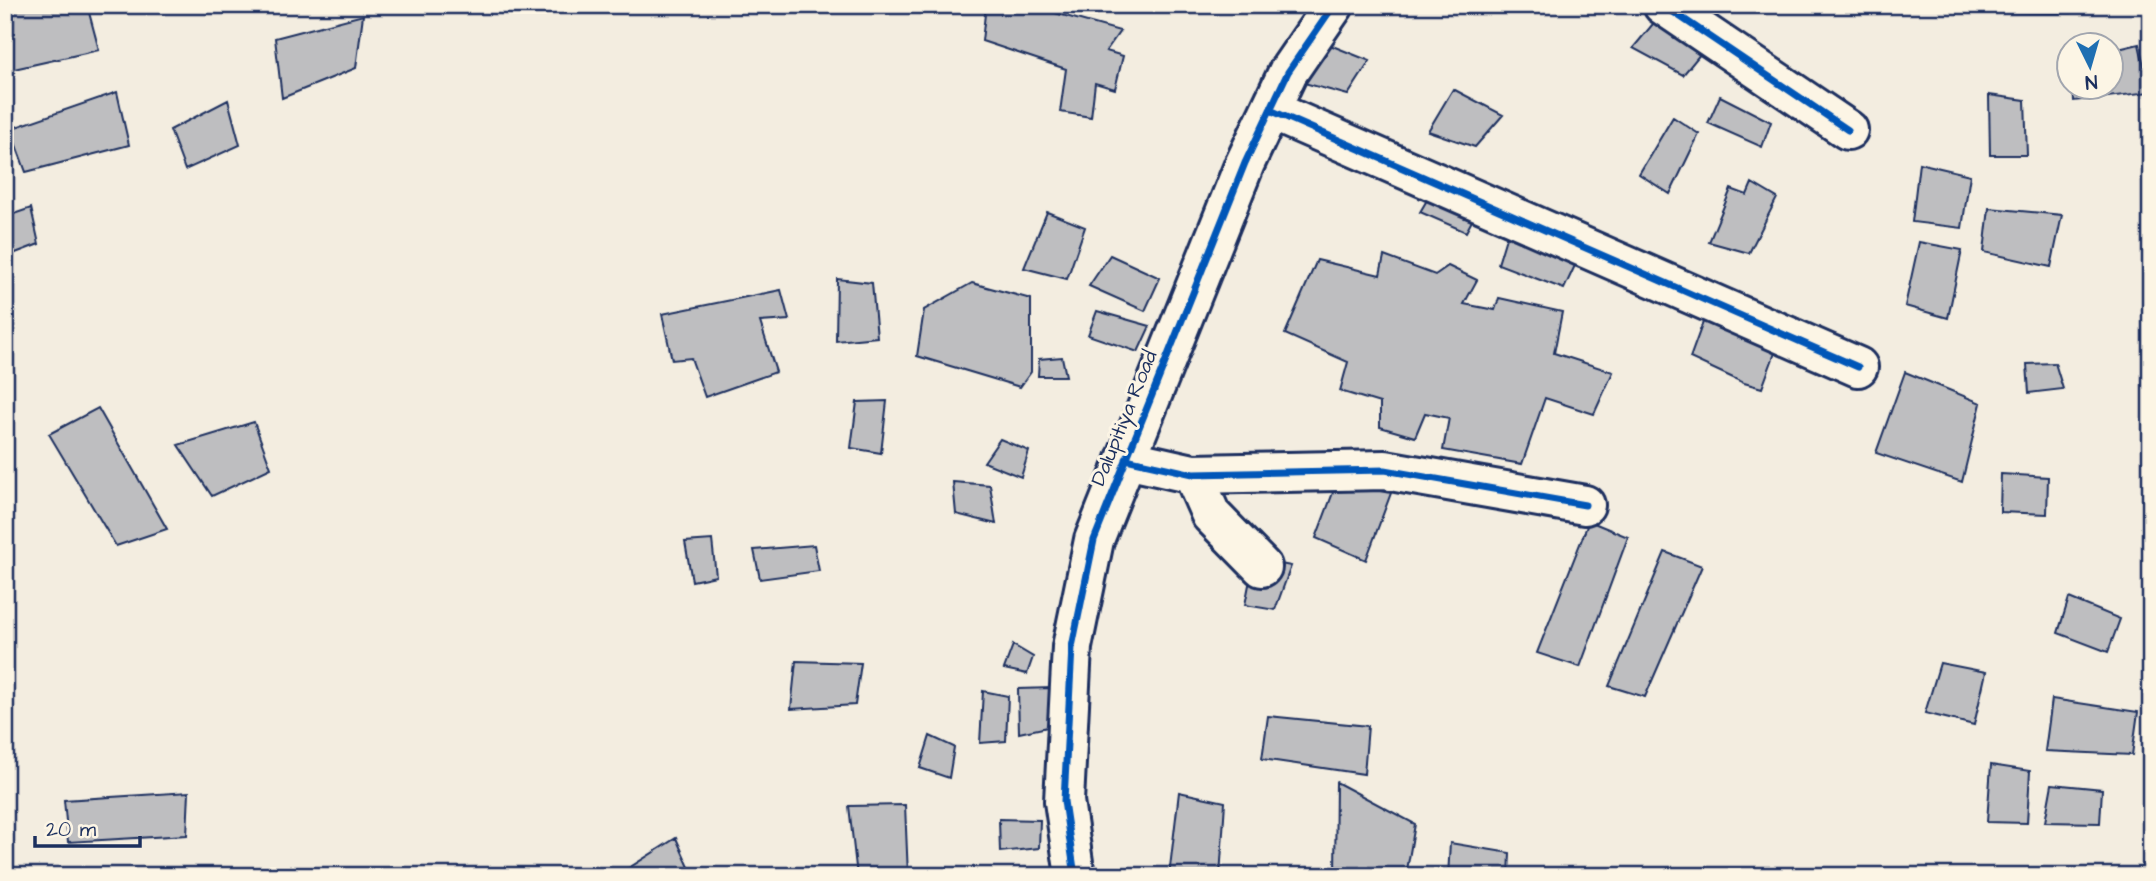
<svg xmlns="http://www.w3.org/2000/svg" width="2156" height="881" viewBox="0 0 2156 881" font-family="'Architects Daughter',sans-serif">
	<style>
		.building { fill: #bebec0; stroke: #1b2f5e; stroke-width: 2 }
		.lines { fill: none; stroke-linecap: round; stroke-linejoin: round }
		.minor-casing { stroke: #1b2f5e; stroke-width: 44 }
		.minor { stroke: #fcf5e5; stroke-width: 38 }
		.cycleway-casing { stroke: #fcf5e5; stroke-width: 11 }
		.cycleway { stroke: #0057b8; stroke-width: 7 }
		.labels { text-anchor: middle; dominant-baseline: central; stroke-width: 6; stroke-linejoin: round; paint-order: stroke }
		.street-label { font-size: 21px; fill: #1b2f5e; stroke: #fcf5e5 }
	</style>
	<rect width="100%" height="100%" fill="#f3ede0"/>
	<filter id="ink" filterUnits="userSpaceOnUse"><feTurbulence type="fractalNoise" baseFrequency=".0143" numOctaves="2"/><feDisplacementMap in="SourceGraphic" scale="14" xChannelSelector="R" yChannelSelector="G"/><feConvolveMatrix kernelMatrix="1 2 1 2 8 2 1 2 1" color-interpolation-filters="sRGB"/></filter>
	<g filter="url(#ink)">
		<!-- building -->
		<path class="building" d="M5 5H87L99 50 5 71Z
			M986 5H1026L1120 31 1106 51 1123 56 1115 89 1095 83 1091 117 1060 112 1066 69 982 41Z
			M1992 5H2070L2071 13 1992 12Z
			M363 15 356 68 282 98 275 38Z
			M1657 19 1706 47 1683 75 1633 48Z
			M2139 44 2150 92 2074 101 2073 88H2110V51Z
			M1330 45 1370 61 1348 95 1304 83Z
			M1453 89 1503 115 1475 147 1428 131Z
			M117 92 129 145 26 172 10 129Z
			M1989 95 2025 100 2027 155H1990Z
			M1720 96 1771 122 1762 147 1708 123Z
			M228 100 240 145 185 170 170 130Z
			M1673 117 1699 134 1670 194 1639 174Z
			M1919 163 1970 175 1962 228 1912 222Z
			M1752 183 1777 198 1749 253 1709 242 1731 189 1747 195Z
			M1427 200 1474 217 1466 232 1420 212Z
			M31 208 39 244 5 257V217Z
			M1989 208 2062 215 2051 267 1984 252Z
			M1047 212 1085 227 1067 279 1024 268Z
			M1508 231 1578 259 1564 289 1498 264Z
			M1919 242 1962 250 1948 318 1905 306Z
			M1110 255 1160 278 1145 311 1089 286Z
			M1384 256 1435 275 1448 266 1477 280 1464 304 1495 310 1499 298 1562 312 1554 353 1613 372 1594 414 1545 398 1522 464 1443 450 1449 418 1425 413 1415 437 1380 427V403L1340 391 1348 362 1285 334 1317 260 1380 275Z
			M837 279 872 283 877 337 836 341Z
			M972 283 1031 299V372L1020 387 917 356 924 310Z
			M781 290 789 320 760 322 776 372 705 397 691 358 672 360 662 314Z
			M1097 311 1150 326 1138 352 1088 335Z
			M1706 314 1776 350 1762 388 1744 383 1690 358Z
			M1062 357 1066 376H1038L1039 359Z
			M2055 363 2063 389 2029 393 2027 364Z
			M1905 372 1981 403 1962 482 1876 453Z
			M887 401 881 453 851 448 857 402Z
			M98 408 167 529 116 546 49 434Z
			M254 422 271 468 212 496 178 445Z
			M1000 439 1029 451 1021 477 984 462Z
			M2001 474 2048 477 2047 514 2000 512Z
			M953 482 990 485 996 524 956 514Z
			M1337 482 1391 493 1366 560 1316 538Z
			M1589 521 1628 537 1580 667 1537 653Z
			M712 540 716 576 692 581 685 542Z
			M814 545 819 571 760 579 754 550Z
			M1665 552 1702 566 1645 697 1609 686Z
			M1254 559 1291 566 1275 610 1245 605Z
			M2069 598 2120 619 2108 652 2058 633Z
			M1013 645 1033 657 1027 674 1004 669Z
			M796 661 861 663 855 705 791 709Z
			M1940 663 1986 672 1974 725 1925 713Z
			M1052 688 1048 727 1019 733 1018 689Z
			M983 691 1008 696 1006 741 980 743Z
			M2052 699 2138 712 2132 755 2045 751Z
			M1268 716 1368 726 1364 774 1262 759Z
			M930 736 954 747 949 778 920 768Z
			M1991 765 2030 771 2027 823 1987 822Z
			M1336 782 1415 824 1406 876H1335Z
			M2052 784 2102 789 2100 823 2045 822Z
			M189 792 187 835 68 842 64 800Z
			M1179 792 1225 802 1220 876H1169Z
			M905 805 908 876H857L849 806Z
			M999 819 1040 820 1039 848 1000 852Z
			M676 838 693 876H632L629 868Z
			M1450 843 1510 853 1509 876H1448Z"/>
		<g class="lines">
			<!-- minor casing -->
			<g class="minor-casing">
				<path id="minor" d="M1663 5 1848 130
					M1270 110 1858 367
					M1126 459 1193 474 1385 470 1585 505
					M1193 474 1211 515 1262 567
					M1075 876 1064 801 1072 647 1094 540 1245 163 1288 72 1334 5"/>
			</g>
			<!-- minor -->
			<use href="#minor" class="minor"/>
			<!-- cycleway casing -->
			<g class="cycleway-casing">
				<path id="cycleway" d="M1663 5 1848 130
					M1270 110 1858 367
					M1126 459 1193 474 1385 470 1585 505
					M1075 876 1064 801 1072 647 1094 540 1245 163 1288 72 1334 5"/>
			</g>
			<!-- cycleway -->
			<use href="#cycleway" class="cycleway"/>
		</g>
	</g>
	<g class="labels">
		<!-- street labels -->
		<g class="street-label">
			<text transform="translate(1124 418) rotate(-68)">Dalupitiya Road</text>
		</g>
	</g>
	<!-- margin -->
	<rect width="2156" height="881" fill="none" stroke="#fcf5e5" stroke-width="28"/>
	<rect x="14" y="14" width="2128" height="853" fill="none" stroke="#1b2f5e" stroke-width="2.5" filter="url(#ink)"/>
	<!-- north arrow -->
	<g transform="translate(2090 66) rotate(175)"><circle r="33" fill="#fcf5e5" stroke="#a2a6af" stroke-width="2"/>
	<path d="M0-5L12 26L0 18L-12 26Z" fill="#1f6fb2"/>
	<text y="-10" font-size="19" font-weight="bold" text-anchor="middle" fill="#1b2f5e">N</text>
	</g>
	<!-- scale -->
	<path d="M35 836v10h105v-10" fill="none" stroke="#1b2f5e" stroke-width="3.5"/>
	<text x="46" y="836" font-size="21" fill="#1b2f5e" stroke="#fcf5e5" stroke-width="5" paint-order="stroke">20 m</text>
</svg>
